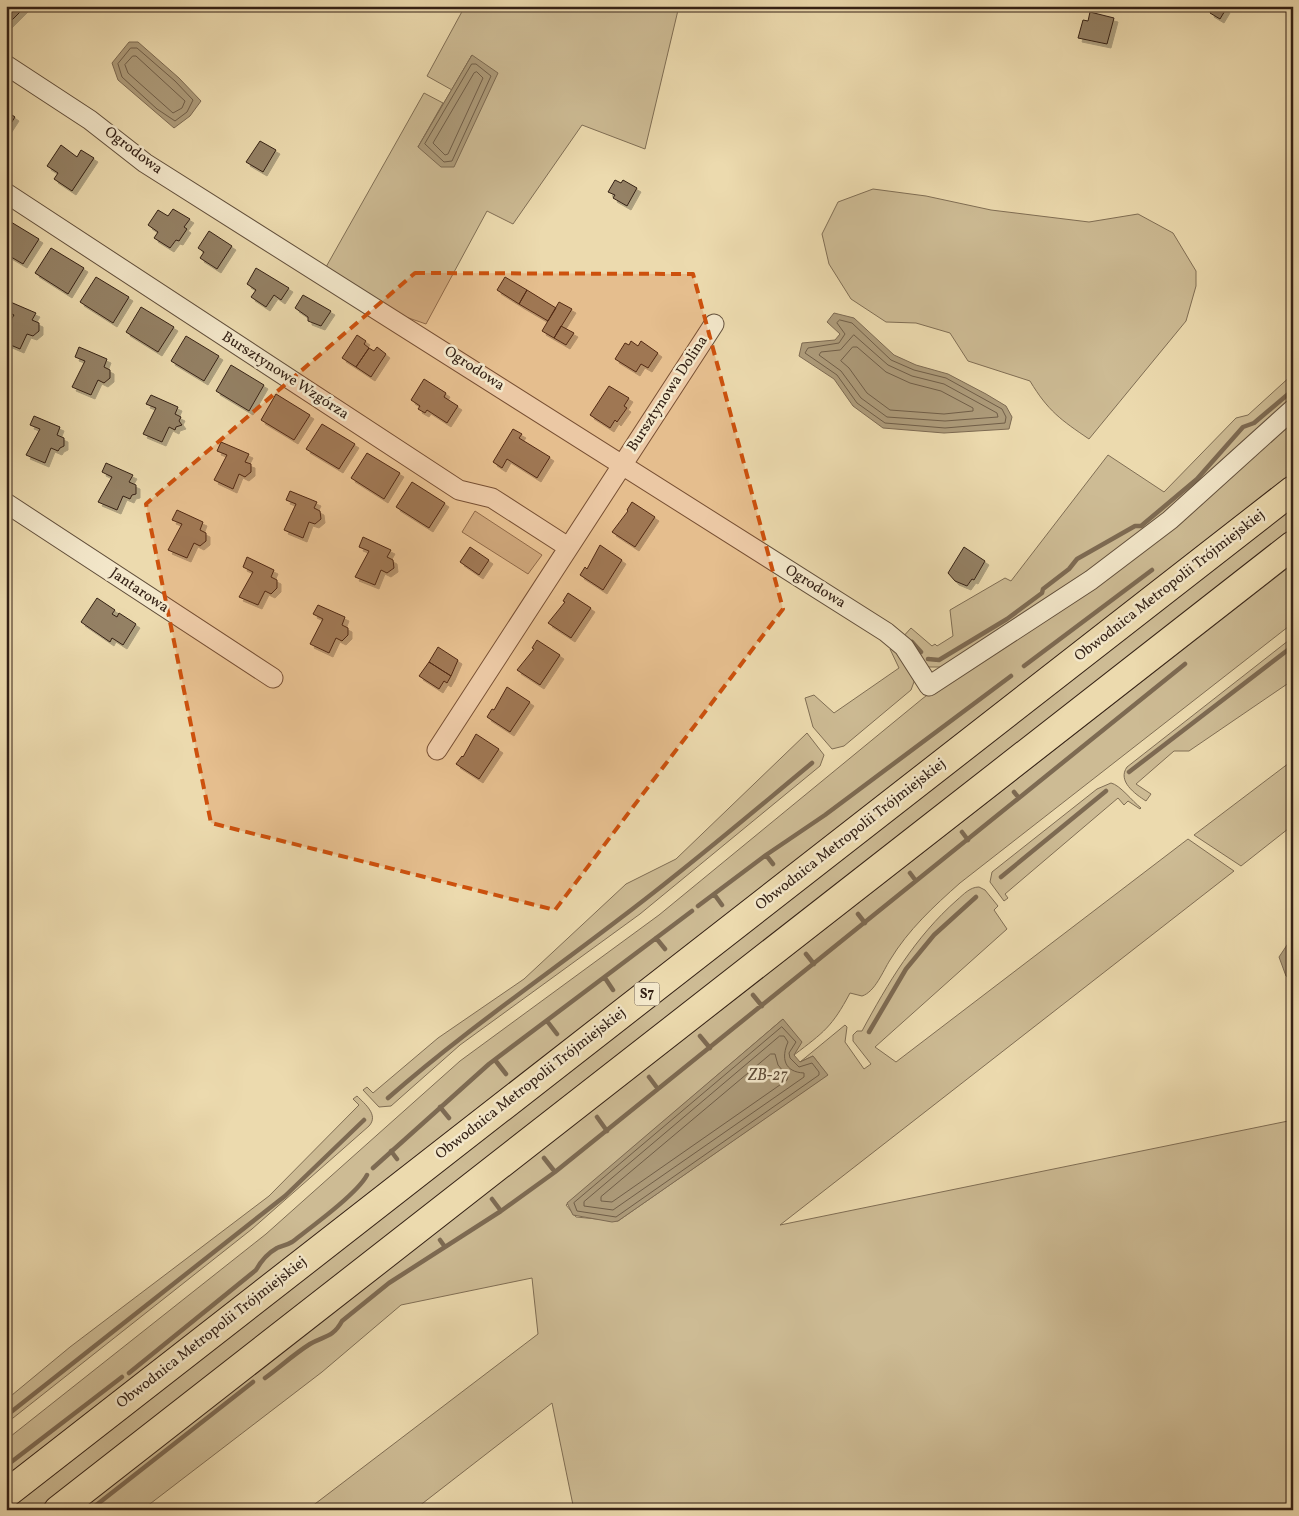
<svg xmlns="http://www.w3.org/2000/svg" width="1299" height="1516" viewBox="0 0 1299 1516" font-family="Vollkorn,serif">
	<style>
		.green { fill: #cdbb94; stroke: #806e54 }
		.water { fill: #ad9b7a; stroke: #7d6a52 }
		.lines { fill: none; stroke-linecap: round; stroke-linejoin: round }
		.shore { stroke: #705e48; stroke-width: 1 }
		.stream { stroke: #7d6a52; stroke-width: 4.5 }
		.building { fill: #948165; stroke: #342115; filter: url(#shadow) }
		.street-casing { stroke: #624f3b; stroke-width: 21 }
		.highway-casing { stroke: #342115; stroke-width: 30 }
		.street { stroke: #f3e7ca; stroke-width: 19 }
		.highway { stroke: #ecdaae; stroke-width: 28 }
		.marked { fill: #cd510d; fill-opacity: 0.2; stroke: #cd510d; stroke-width: 4; stroke-dasharray: 10 6; stroke-linejoin: round }
		.labels { text-anchor: middle; dominant-baseline: central; stroke-width: 5; stroke-linejoin: round; paint-order: stroke }
		.shield { fill: #f3e7ca; stroke: #6d5c4b; stroke-width: 1 }
		.shield-label { font-size: 14px; font-weight: bold; fill: #342115 }
		.street-label { font-size: 15px; fill: #342115; stroke: #f3e7ca }
		.water-label { font-size: 16px; font-style: italic; fill: #5e4c38; stroke: #f3e7ca }
	</style>
	<defs>
		<filter id="shadow"><feDropShadow dx="4" dy="4" stdDeviation="0" flood-color="#0004"/></filter>
	</defs>
	<rect width="100%" height="100%" fill="#ecdaae"/>
	<filter id="stains"><feTurbulence type="fractalNoise" baseFrequency=".004" numOctaves="4"/><feColorMatrix values="0 0 0 0 .2 0 0 0 0 .09 0 0 0 0 .02 0 0 0 .5 -.17"/></filter>
	<radialGradient id="worn" r=".72"><stop offset=".6" stop-color="#630" stop-opacity="0"/><stop offset="1" stop-color="#630" stop-opacity=".3"/></radialGradient>
	<!-- green -->
	<path class="green" d="M465 6H679L645 149 582 125 513 224 487 211 426 324 400 315 326 267 424 93 443 103 418 147 472 55 452 90 427 76Z
		M873 189 926 196 991 210 1089 222 1138 214 1173 233 1196 271V286L1186 321 1089 439C1061 420 1048 411 1030 381L968 361 950 333 916 323 886 322 851 299 829 264 822 234 838 202Z
		M1293 374V400L1121 551 943 667H928L901 639 911 628 932 646 935 644 937 646 953 636 950 610 1005 578 1011 581 1108 455 1164 492 1236 418 1248 415Z
		M1293 417V474L6 1478V1440L266 1234 460 1061 659 915 922 699Z
		M1293 503V535L44 1510H6V1507Z
		M475 511 542 555 528 574 462 532Z
		M1293 564V623L960 883C934 906 908 930 890 960 883 971 875 992 862 996L850 993C832 1027 824 1032 794 1055L783 1019 566 1205 576 1217 618 1221 827 1075 813 1056 800 1062 845 1025 847 1027 845 1042 864 1069 871 1064 853 1041V1035L857 1031H862C888 983 915 937 957 900 964 894 970 887 979 887L985 890 998 906 994 910 1007 929 875 1047 896 1062 1188 839 1234 871 780 1225 1293 1120V1510H574L552 1403 414 1510H307L538 1334 532 1278 401 1305 322 1372 142 1510H80Z
		M1293 637V680L1189 751H1174L1136 784 1151 794 1146 801C1135 794 1117 781 1127 767Z
		M895 644 915 679 911 690 844 746 832 749 813 727 805 698 814 695 834 713 899 668 890 649Z
		M807 733 824 755 820 766 640 914 460 1045 391 1106 379 1107 363 1090 367 1087 373 1093 438 1038 524 979 626 884 676 859Z
		M1293 760V825L1241 866 1194 835Z
		M1111 783C1120 785 1132 801 1141 808L1140 809 1128 801 1124 805 1118 798 1005 894 1008 898 1004 901 990 882 992 872 1097 789Z
		M357 1096C365 1104 379 1115 369 1126L252 1229 13 1418 6 1421V1400L70 1347 269 1196 359 1105 353 1099Z"/>
	<!-- water -->
	<path class="water" d="M129 42H138L179 78 201 101 190 116 174 128 118 80 112 63Z
		M472 55 498 73 454 167H441L418 147Z
		M834 313 854 318 894 355 916 365 948 374 986 394 1006 406 1012 417 1009 429 944 433 883 428 853 406 834 379 799 356 802 343 835 340 840 334 827 322Z
		M1293 936V980L1286 976 1279 957Z
		M783 1019 802 1042 794 1055 800 1062 813 1056 828 1075 618 1221 612 1222 573 1215 567 1203Z"/>
	<g class="lines">
		<!-- shore -->
		<path class="shore" d="M131 48H137L175 81 193 100 187 112 175 121 157 109 122 77 118 64Z
			M133 56H136L185 101 182 108 173 113 128 73 125 65Z
			M472 64H476L491 76 452 161 444 162 425 144Z
			M477 72 483 78 448 154 445 155 433 143 474 73Z
			M840 320 852 323 891 360 914 370 946 378 1002 409 1006 417 1005 423 945 428 885 423 857 403 837 375 805 353 808 348 839 343 845 334 837 323Z
			M854 335 888 365 912 376 944 384 997 413 998 417 945 421 887 417 861 398 841 371 819 355 821 352 840 350Z
			M853 347H857L886 372 910 383 941 391 973 408V411L944 414 890 410 867 393 849 368 841 361Z
			M782 1027 796 1042 789 1053 790 1058 799 1067 812 1063 819 1072V1075L616 1217 577 1211 574 1203Z
			M780 1036H784L788 1042C781 1058 784 1072 804 1073V1077L613 1210 584 1206V1202Z
			M771 1054H775L778 1065 788 1077 787 1080 612 1202 601 1201V1197Z"/>
		<!-- stream -->
		<path class="stream" d="M1291 457 1293 456
			M912 642 921 652
			M928 659 939 660 1007 619 1042 593 1043 589 1069 569 1077 559 1135 526H1141L1197 479 1243 427 1254 423 1293 390
			M1024 666 1152 570
			M1129 772 1293 646
			M1014 792 1019 798
			M962 832 968 840
			M766 855 773 864
			M910 873 916 881
			M1001 877 1106 791
			M714 894 722 905
			M698 906 766 855 825 815 1011 676
			M858 914 865 923
			M656 938 665 949
			M806 954 814 964
			M605 978 613 990
			M753 995 762 1006
			M547 1021 557 1034
			M869 1032 906 969 934 935 976 897
			M700 1036 710 1048
			M495 1060 506 1074
			M649 1077 658 1089
			M388 1098C461 1034 541 979 618 920 685 870 748 816 812 763
			M440 1107 449 1118
			M597 1117 607 1131
			M391 1151 397 1159
			M544 1158 555 1172
			M373 1168 489 1064 692 911
			M492 1199 501 1211
			M440 1240 445 1247
			M129 1373 256 1270C261 1261 268 1253 277 1248 282 1246 287 1245 292 1242 310 1228 357 1194 367 1175
			M265 1378C280 1367 294 1354 310 1344 323 1336 333 1338 342 1321L389 1283 501 1211 555 1172 1185 664
			M11 1412 285 1196 364 1120
			M6 1466 122 1377
			M90 1510 253 1382"/>
	</g>
	<!-- building -->
	<path class="building" d="M6 6H26L8 24Z
		M1214 6 1226 9 1220 19 1210 13Z
		M1090 12 1114 18 1107 44 1078 38 1083 20 1088 21Z
		M6 111 15 117 6 131Z
		M260 141 276 150 263 172 246 162Z
		M61 145 77 157 81 150 94 158 72 191 54 179 58 173 47 166Z
		M615 180 621 183 623 180 637 188 627 206 613 198 615 195 608 192Z
		M173 209 190 219 184 227 187 229 179 241 176 240 170 248 154 238 158 232 148 225 158 210 168 216Z
		M6 219 39 239 23 264 6 254Z
		M209 231 232 246 217 269 200 258 204 252 198 248Z
		M51 248 84 268 68 294 35 273Z
		M256 268 289 288 281 300 274 295 266 307 251 297 256 290 247 284Z
		M96 277 129 297 113 323 80 302Z
		M505 277 527 290 519 304 497 290Z
		M527 290 556 308 548 321 519 304Z
		M303 295 331 311 321 326 308 321V317L295 308Z
		M8 301 36 313 32 320 39 323V331L33 336 27 334 20 349 6 343V327L14 315 6 311Z
		M559 302 572 309 554 338 542 331Z
		M141 307 174 327 158 352 126 332Z
		M561 326 574 333 566 345 554 338Z
		M357 335 366 341 364 344 369 348 356 367 342 358Z
		M186 336 219 356 204 381 171 361Z
		M631 341 638 346 641 341 658 353 648 368 641 364 636 372 615 359 625 343 629 345Z
		M79 347 107 359 104 367 110 370V378L104 383 98 380 91 395 72 387 85 361 75 357Z
		M377 347 386 354 371 377 356 367 369 348 374 351Z
		M231 365 264 385 249 411 216 391Z
		M424 379 446 393 444 397 458 406 447 423 427 410 425 413 418 409 420 406 411 400Z
		M609 386 629 398 624 406 627 408 617 422 615 420 610 428 590 415Z
		M276 394 310 415 294 440 261 420Z
		M151 395 178 407 175 414 181 417 179 421 182 425 176 427 175 430 169 427 162 442 143 434 156 408 146 404Z
		M34 416 60 427 57 435 64 438V446L60 448 58 451 51 448 45 463 26 455 40 429 30 425Z
		M322 424 355 444 339 469 306 449Z
		M513 429 522 434 519 438 550 457 537 478 507 459 502 468 493 462Z
		M221 442 249 454 245 462 251 464V472L245 477 239 474 233 489 214 480 227 455 217 451Z
		M367 453 400 473 384 499 351 478Z
		M106 463 133 475 129 482 136 485V494L132 495 130 499 123 496 117 510 98 502 112 477 102 472Z
		M412 482 445 503 429 528 396 507Z
		M290 491 317 502 314 508 320 511 321 519 315 524 309 522 303 538 284 530 296 504 286 500Z
		M632 502 655 517 635 547 612 532 628 511 627 510Z
		M177 510 203 522 200 530 206 533V541L200 546 194 543 187 558 168 550 182 524 172 520Z
		M363 537 391 550 387 557 393 560 394 568 387 573 381 570 375 585 355 577 369 551 359 547Z
		M600 545 622 560 603 590 580 575 585 567 587 569Z
		M470 547 489 560 479 575 460 562Z
		M964 547 985 561 974 580 972 579 967 586 955 581 948 573Z
		M247 557 274 570 271 577 277 580V588L271 594 265 591 258 605 239 597 253 572 243 567Z
		M568 593 591 608 571 638 548 623 565 602 563 601Z
		M97 598 115 610 112 614 117 617 119 613 136 624 123 645 112 638 110 642 81 622Z
		M318 605 345 617 342 625 348 628V635L342 641 336 638 329 653 310 644 323 619 313 614Z
		M537 640 560 655 540 685 517 670 534 649 532 648Z
		M438 647 458 660 451 676 429 662Z
		M429 662 451 676 447 683 444 681 439 689 419 676Z
		M507 687 530 702 510 732 487 717 492 709 494 710Z
		M476 734 499 749 479 779 456 764 462 756 463 757Z"/>
	<g class="lines">
		<!-- street casing -->
		<g class="street-casing">
			<path id="street" d="M6 65 90 120 145 163 886 632 904 647 929 686 1091 580 1170 520 1293 409
				M6 193 459 490 492 498 568 547
				M6 503 273 678
				M437 750 714 324"/>
		</g>
		<!-- highway casing -->
		<g class="highway-casing">
			<path id="highway" d="M6 1494 1293 490
				M58 1510 1293 545"/>
		</g>
		<!-- street -->
		<use href="#street" class="street"/>
		<!-- highway -->
		<use href="#highway" class="highway"/>
	</g>
	<!-- marked area -->
	<path class="marked" d="M415 273 693 274 783 609 555 910 211 823 146 504Z"/>
	<g class="labels">
		<!-- shield labels -->
		<rect class="shield" x="634.5" y="982.5" width="25" height="23" rx="4"/>
		<g class="shield-label">
			<text x="647" y="994">S7</text>
		</g>
		<!-- street labels -->
		<g class="street-label">
			<text transform="translate(133 151) rotate(37)">Ogrodowa</text>
			<text transform="translate(474 369) rotate(33)">Ogrodowa</text>
			<text transform="translate(285 376) rotate(33)">Bursztynowe Wzgórza</text>
			<text transform="translate(668 394) rotate(-57)">Bursztynowa Dolina</text>
			<text transform="translate(1170 586) rotate(-38)">Obwodnica Metropolii Trójmiejskiej</text>
			<text transform="translate(815 587) rotate(32)">Ogrodowa</text>
			<text transform="translate(139 591) rotate(34)">Jantarowa</text>
			<text transform="translate(851 835) rotate(-38)">Obwodnica Metropolii Trójmiejskiej</text>
			<text transform="translate(531 1084) rotate(-38)">Obwodnica Metropolii Trójmiejskiej</text>
			<text transform="translate(212 1333) rotate(-38)">Obwodnica Metropolii Trójmiejskiej</text>
		</g>
		<!-- water labels -->
		<g class="water-label">
			<text x="768" y="1076">ZB-27</text>
		</g>
	</g>
	<!-- margin -->
	<rect width="1299" height="1516" fill="none" stroke="#ecdaae" stroke-width="25"/>
	<rect x="8" y="8" width="1284" height="1501" fill="none" stroke="#342115" stroke-width="2.5"/>
	<rect x="12" y="12" width="1274" height="1491" fill="none" stroke="#342115"/>
	<rect width="100%" height="100%" filter="url(#stains)"/>
	<rect width="100%" height="100%" fill="url(#worn)"/>
</svg>
